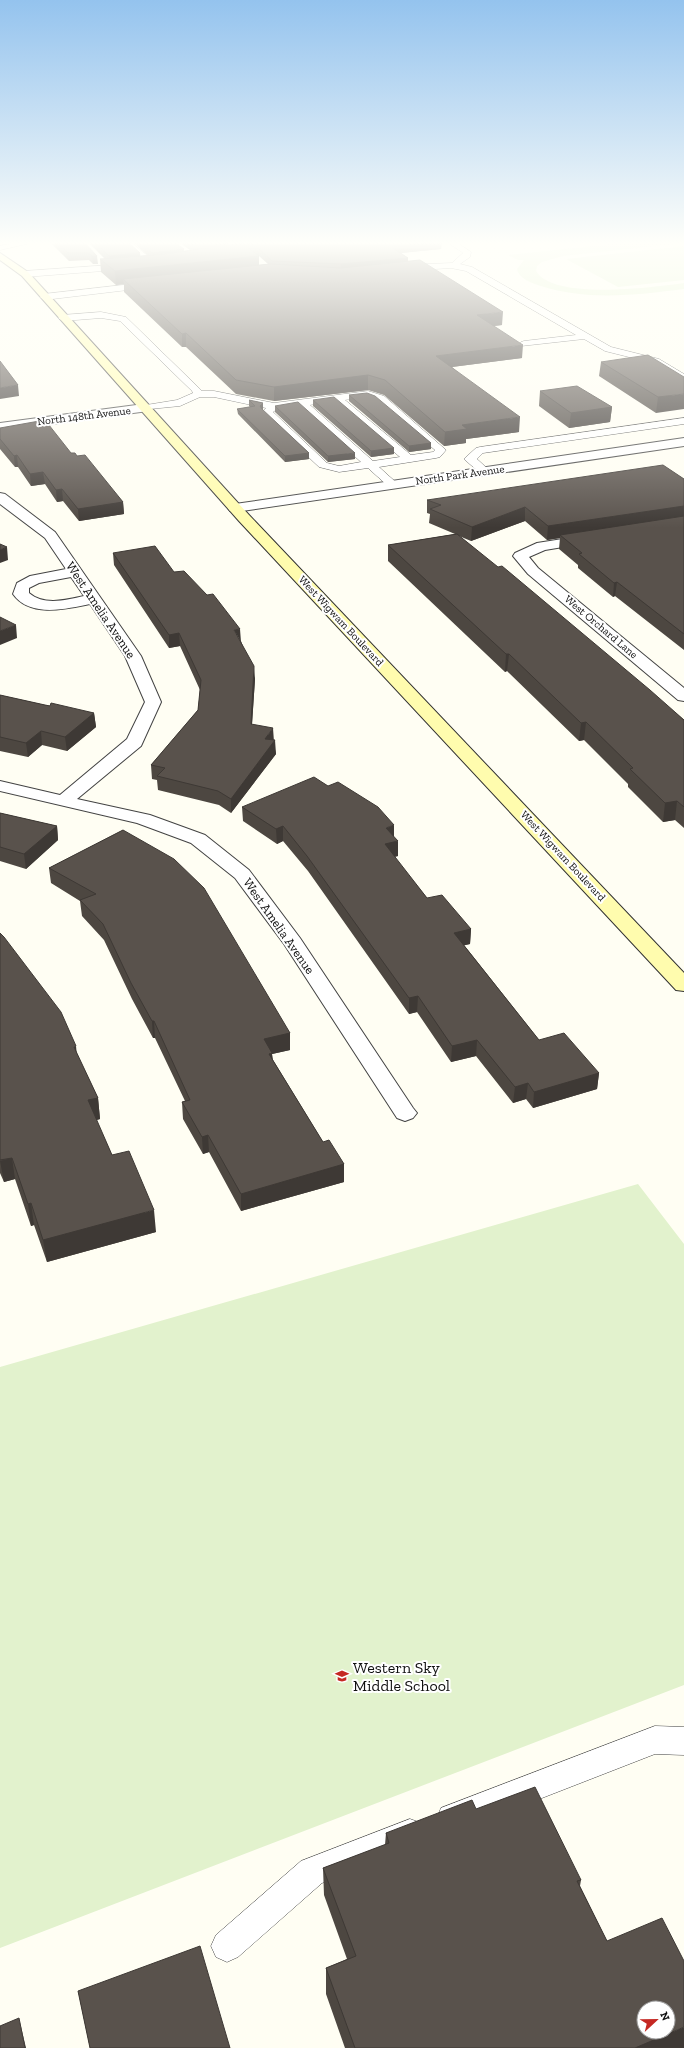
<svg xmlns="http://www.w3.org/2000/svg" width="684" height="2048" viewBox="0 0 684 2048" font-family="'Zilla Slab',serif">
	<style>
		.pitch { fill: #e2f2cd }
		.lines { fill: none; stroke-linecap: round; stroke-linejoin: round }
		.lane-casing { stroke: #434343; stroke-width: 1 }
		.street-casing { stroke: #434343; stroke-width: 2 }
		.secondary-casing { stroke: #323232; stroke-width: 2 }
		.lane { fill: #fff; fill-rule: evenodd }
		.street { fill: #fff; fill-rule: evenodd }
		.secondary { fill: #fffcae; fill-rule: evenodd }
		.wall { fill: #4d4741; fill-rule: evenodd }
		.shaded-wall { fill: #3e3935 }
		.building { fill: #59524c; stroke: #3e3935; fill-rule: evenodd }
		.labels { text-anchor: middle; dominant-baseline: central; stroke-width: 4; stroke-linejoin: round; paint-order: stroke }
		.far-street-label { font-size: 11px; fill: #101010; stroke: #fff }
		.street-label { font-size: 13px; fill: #101010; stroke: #fff }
		.near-poi-label { font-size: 16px; fill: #101010; stroke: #fff; text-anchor: start }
	</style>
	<rect width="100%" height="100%" fill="#fffef3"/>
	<!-- pitch -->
	<path class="pitch" d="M631 242 684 243 563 256 542 262 537 266 536 271C554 301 654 287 684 283V289C636 295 588 301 541 286 532 283 519 279 517 269L524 260H518L508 255Z
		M684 246V280L618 287 566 259Z
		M638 1184 684 1244V1685L0 1948V1367Z"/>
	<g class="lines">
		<!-- lane casing -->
		<g class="lane-casing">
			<path id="lane" d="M20 242H35L0 250V246Z
				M123 242H131L151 259V263H145Z
				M447 242H456L471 252 470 257 460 264 472 267 611 347 659 359 684 374V381L653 363 605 351 584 339 521 346V342L524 341 576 335 466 271 451 268 404 271 400 268 404 265 452 263 463 253Z
				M126 264 130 267 129 269 25 277 21 274 25 271Z
				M150 282 154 285 153 287 44 300 40 297 44 294Z
				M101 312 126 317 202 391H214L274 403 368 391 384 396 446 450 440 457 436 458 379 467 399 485 393 488 389 487 368 468 339 472 319 467 263 414 262 412 266 408 214 397H200L180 406 140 410 139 408 140 406 177 400 193 393 192 391 120 321 101 318 63 321 58 318 63 315ZM367 397 376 400 435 450 433 452 411 455 345 400ZM334 401 400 457 373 461 310 405ZM299 406 361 462 339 466 327 463 273 412 277 409Z
				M684 418V424L483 453 477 459 490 471 484 474 480 473 464 459 476 448 480 447Z
				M655 1726 684 1727V1755L655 1754 452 1833 441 1828 437 1818 441 1808Z
				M410 1819 421 1823 425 1834 421 1845 322 1883 238 1957 227 1962 216 1957 211 1946 216 1935 301 1861Z"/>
		</g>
		<!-- street casing -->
		<g class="street-casing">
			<path id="street" d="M144 404 148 405 150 408 148 411 0 431V423Z
				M684 438V446L235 512 230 511 228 508 230 505 235 504Z
				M0 493 5 494 55 532 141 656 161 702 141 746 77 799 150 815 205 835 249 870 300 938 413 1108 417 1113 413 1118 405 1121 397 1118 284 944 235 878 191 843 137 823 0 791V781L60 795 127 739 145 702 125 656 90 604C66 609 30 618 13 594L17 583 30 576 66 569 45 538 0 504ZM71 577 84 596C66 600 44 606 29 593V588L39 583Z
				M588 535 593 536 595 539 593 542 545 550 529 557 538 568 684 688V701L678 700 528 574 513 556 515 553 537 543Z"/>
		</g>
		<!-- secondary casing -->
		<g class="secondary-casing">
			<path id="secondary" d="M0 253 28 272 249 515 684 973V991L676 990 239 521 22 276 0 260Z"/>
		</g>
		<!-- lane -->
		<use href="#lane" class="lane"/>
		<!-- street -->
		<use href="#street" class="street"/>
		<!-- secondary -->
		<use href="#secondary" class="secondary"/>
	</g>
	<!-- wall -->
	<path class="wall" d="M50 242H84L98 264H93L89 260 69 261Z
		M88 242H128L140 256 147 255 133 242H174L184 249V251L190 250 178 242H226L228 245 234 244 230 242H442L441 249 401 253 408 258V262L502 325 494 326 522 358 452 367 519 432 466 439V443L444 446 384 395 368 390 274 401 236 394 186 347H182L124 292V284L116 285 101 272 100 259H105ZM259 256 268 264 259 265Z
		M601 362 684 377 656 413 599 376Z
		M540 391 612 407 610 422 569 428 539 406Z
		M349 395 431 443V449L409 452 349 401Z
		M249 400 263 403V409L262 410 309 453V459L285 462 238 414 237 409 250 407 249 406Z
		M313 400 394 448V454L371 457 313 406Z
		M275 406 355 459 328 462 275 412Z
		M0 428 77 456 123 502 124 514 79 521 63 501 57 502 45 484 31 486 18 467H15L0 449Z
		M684 479V650L615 596 613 597 578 568V565L559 549 560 538 547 540 525 521 471 541 459 536 684 720V828L675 820 663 822 628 787V784L584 740 579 741 507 671 505 672 388 561V545L455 534 429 523 430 514 427 513V500Z
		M113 553 174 572 241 641 255 679 252 725 273 740 276 754 231 813 219 805 158 790 157 780 152 779 151 765 198 710 200 690 180 646 169 648 114 565Z
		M0 695 45 705 94 713 96 727 67 751 42 745 28 757 0 751Z
		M242 807 394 837 398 856 394 857 427 898 471 929 470 944 464 945 539 1040 599 1073 597 1089 533 1108 526 1099 513 1103 476 1056 451 1062 417 1012 409 1014 308 871 283 841 277 844 243 821Z
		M0 813 57 826 58 840 26 869 0 861Z
		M123 830 290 1033V1050L272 1054 273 1060 323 1142 344 1164V1182L241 1211 209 1152 203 1154 183 1119 182 1102 185 1101 155 1038H153L132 999 104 940 82 916 80 901 51 883 49 868Z
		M0 933 77 1054 98 1098 100 1119 96 1120 112 1155 156 1232 47 1262 34 1225 31 1226 15 1179 4 1182 0 1173Z
		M476 1809 581 1880 580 1886 607 1941 684 2048H345L326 1994V1968L347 1959 324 1895 323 1868 385 1845 386 1833Z
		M78 1991 230 2048H90Z"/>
	<!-- shaded-wall -->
	<path class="shaded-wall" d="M437 242H442L441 249 390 254 391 247Z
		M228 243V251L194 255V248Z
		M184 249V257L153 260 152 253Z
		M140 253 141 261 110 263 109 256Z
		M92 256H97L98 264H93Z
		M259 256V269L123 279 124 284 116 285 115 271Z
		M408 258V265L341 272V264Z
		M503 312 502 325 476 328 477 315Z
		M186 333V347H182V334Z
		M523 345 522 358 436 369V356Z
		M368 375V390L274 401V387Z
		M18 385 19 396 0 399V388Z
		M684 394V409L656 413 658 397Z
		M263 403V409L261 412 260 406Z
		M612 407 610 422 569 428 571 413Z
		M520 417 519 432 466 439V443L444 446 445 432 462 425Z
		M431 443V449L409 452V446Z
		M394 448V454L371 457V451Z
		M309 453V459L285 462V456Z
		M355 453V459L328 462V456Z
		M17 455 18 467H15L14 456Z
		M43 472 45 484 31 486 30 474Z
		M62 489 63 501 57 502 56 490Z
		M123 502 124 514 79 521 78 509Z
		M684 506V519L560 535V538L547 540 548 526Z
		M525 507V521L471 541 472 527Z
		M7 547 8 560 0 563V550Z
		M617 582 615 596 613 597 614 583Z
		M16 625 17 638 0 645V631Z
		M240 629 241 642 234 630Z
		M179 633 180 646 169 648V635Z
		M506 654H509L507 671 505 672Z
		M254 666 255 679 251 738V724Z
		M94 713 96 727 67 751 65 737Z
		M586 722 584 740 579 741 581 723Z
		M273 728 274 742 265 739Z
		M41 731 42 745 28 757 26 743Z
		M275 740 276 754 231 813V799Z
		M677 801 675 820 663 822 665 803Z
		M394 825V840L386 828Z
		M57 826 58 840 26 869 24 854Z
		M283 826V841L277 844 276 829Z
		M398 841V856L385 859V844Z
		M471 929 470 944 453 948 454 933Z
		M418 996 417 1012 409 1014V998Z
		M152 1021H154L155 1038H153Z
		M290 1033V1050L272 1054 273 1070 264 1039Z
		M477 1040 476 1056 451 1062 452 1046Z
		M76 1046 78 1067 74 1047Z
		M599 1073 597 1089 533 1108 534 1092Z
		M528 1083 526 1099 513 1103 515 1087Z
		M98 1098 100 1119 90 1122 88 1100Z
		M208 1135 209 1152 203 1154 202 1137Z
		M12 1158 15 1179 4 1182 0 1161Z
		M344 1164V1182L241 1211V1194Z
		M31 1203 34 1225 31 1226 28 1204Z
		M154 1210 156 1232 47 1262 43 1240Z
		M19 2018 26 2048H25Z
		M684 2027V2048H635Z"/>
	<!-- building -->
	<path class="building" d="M57 242H84L97 256H92L88 253H68Z
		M95 242H128L140 253 109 256Z
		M140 242H174L184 249 152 253Z
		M188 242H226L228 243 194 248V245Z
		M240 242H437L391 247 408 258 341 264 272 261 254 244Z
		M237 244 246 246 259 256 115 271 100 259 157 255Z
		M420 260 503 312 477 315 523 345 436 356 520 417 462 425 467 429 445 432 385 380 368 375 274 387 236 380 186 333 182 334 123 279 270 264 341 268Z
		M648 355 684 377V394L658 397 601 362Z
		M0 361 18 385 0 388Z
		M577 386 612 407 571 413 540 391Z
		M367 393 375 396 431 443 409 446 349 395Z
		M334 397 394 448 371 451 313 400Z
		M249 400 263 403 260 406 262 409 309 453 285 456 237 409 255 406Z
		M298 402 355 453 328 456 275 406Z
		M45 420 71 453H75L77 456 85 455 123 502 78 509 62 489 56 490 43 472 30 474 17 455 14 456 0 439V428Z
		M663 465 684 479V506L548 526 525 507 472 527 430 509 441 505 427 500Z
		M684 516V634L617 582 614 583 579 554 582 553 560 535Z
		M457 534 498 567 502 566 650 690 684 720V807L677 801 665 803 630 769 633 768 586 722 581 723 509 654H506L388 545Z
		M0 544 7 547 0 550Z
		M155 546 174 572 184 571 207 595 213 594 240 629 234 630 254 666 251 724 273 728 265 739 275 740 231 799 218 791 157 776 165 768 151 765 198 710 201 680 179 633 169 635 113 553Z
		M0 617 16 625 0 631Z
		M0 695 45 705 50 706 51 703 94 713 65 737 41 731 26 743 0 737Z
		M314 777 328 786 338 782 378 807 394 825 386 828 398 841 385 844 427 898 442 895 471 929 454 933 539 1040 564 1033 599 1073 534 1092 528 1083 515 1087 477 1040 452 1046 418 996 409 998 307 856 283 826 276 829 242 807Z
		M0 813 57 826 24 854 0 847Z
		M123 830 174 859 204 888 290 1033 264 1039 272 1053 269 1054 323 1142 329 1140 344 1164 241 1194 208 1135 202 1137 182 1102 190 1100 154 1021H152L131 983 103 924 80 900 96 894 49 868Z
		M0 933 4 937 61 1012 76 1046 74 1047 98 1098 88 1100 112 1155 129 1151 154 1210 43 1240 31 1203 28 1204 12 1158 0 1160Z
		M535 1787 581 1880 577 1881 607 1941 662 1918 684 1961V2027L635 2048H355L326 1968 356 1956 323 1868 389 1843 386 1833 472 1800 476 1809ZM644 2008H668V2032H644Z
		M200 1946 230 2048H90L78 1991Z
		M19 2018 25 2048H0V2026Z"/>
	<!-- sky -->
	<linearGradient id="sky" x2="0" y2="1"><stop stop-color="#94c3ee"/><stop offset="0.46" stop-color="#fffffa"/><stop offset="1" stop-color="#fffffa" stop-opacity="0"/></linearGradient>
	<rect width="684" height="528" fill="url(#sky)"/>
	<!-- icons -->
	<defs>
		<g id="school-bare" transform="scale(1.08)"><path d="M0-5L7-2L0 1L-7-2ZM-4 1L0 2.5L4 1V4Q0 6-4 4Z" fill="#c52823" stroke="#fff" stroke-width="2.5" paint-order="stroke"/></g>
	</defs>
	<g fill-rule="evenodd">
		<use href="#school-bare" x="342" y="1676"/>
	</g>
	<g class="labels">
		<!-- far-street labels -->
		<g class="far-street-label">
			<text transform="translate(84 416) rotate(-7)">North 148th Avenue</text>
			<text transform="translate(460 475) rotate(-8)">North Park Avenue</text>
			<text transform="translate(341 621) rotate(47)">West Wigwam Boulevard</text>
			<text transform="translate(601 627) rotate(40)">West Orchard Lane</text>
			<text transform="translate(563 856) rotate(47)">West Wigwam Boulevard</text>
		</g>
		<!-- street labels -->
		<g class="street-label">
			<text transform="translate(101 610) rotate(56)">West Amelia Avenue</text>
			<text transform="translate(279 926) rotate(55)">West Amelia Avenue</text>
		</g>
		<!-- near-poi labels -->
		<g class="near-poi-label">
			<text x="353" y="1667">Western Sky<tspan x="353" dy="18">Middle School</tspan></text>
		</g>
	</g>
	<!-- north arrow -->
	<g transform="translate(656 2020) rotate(68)"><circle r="19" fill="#ffffff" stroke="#9f9f9f"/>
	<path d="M0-3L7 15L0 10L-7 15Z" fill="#c52823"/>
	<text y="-6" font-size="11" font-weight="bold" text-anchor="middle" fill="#101010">N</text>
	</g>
</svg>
